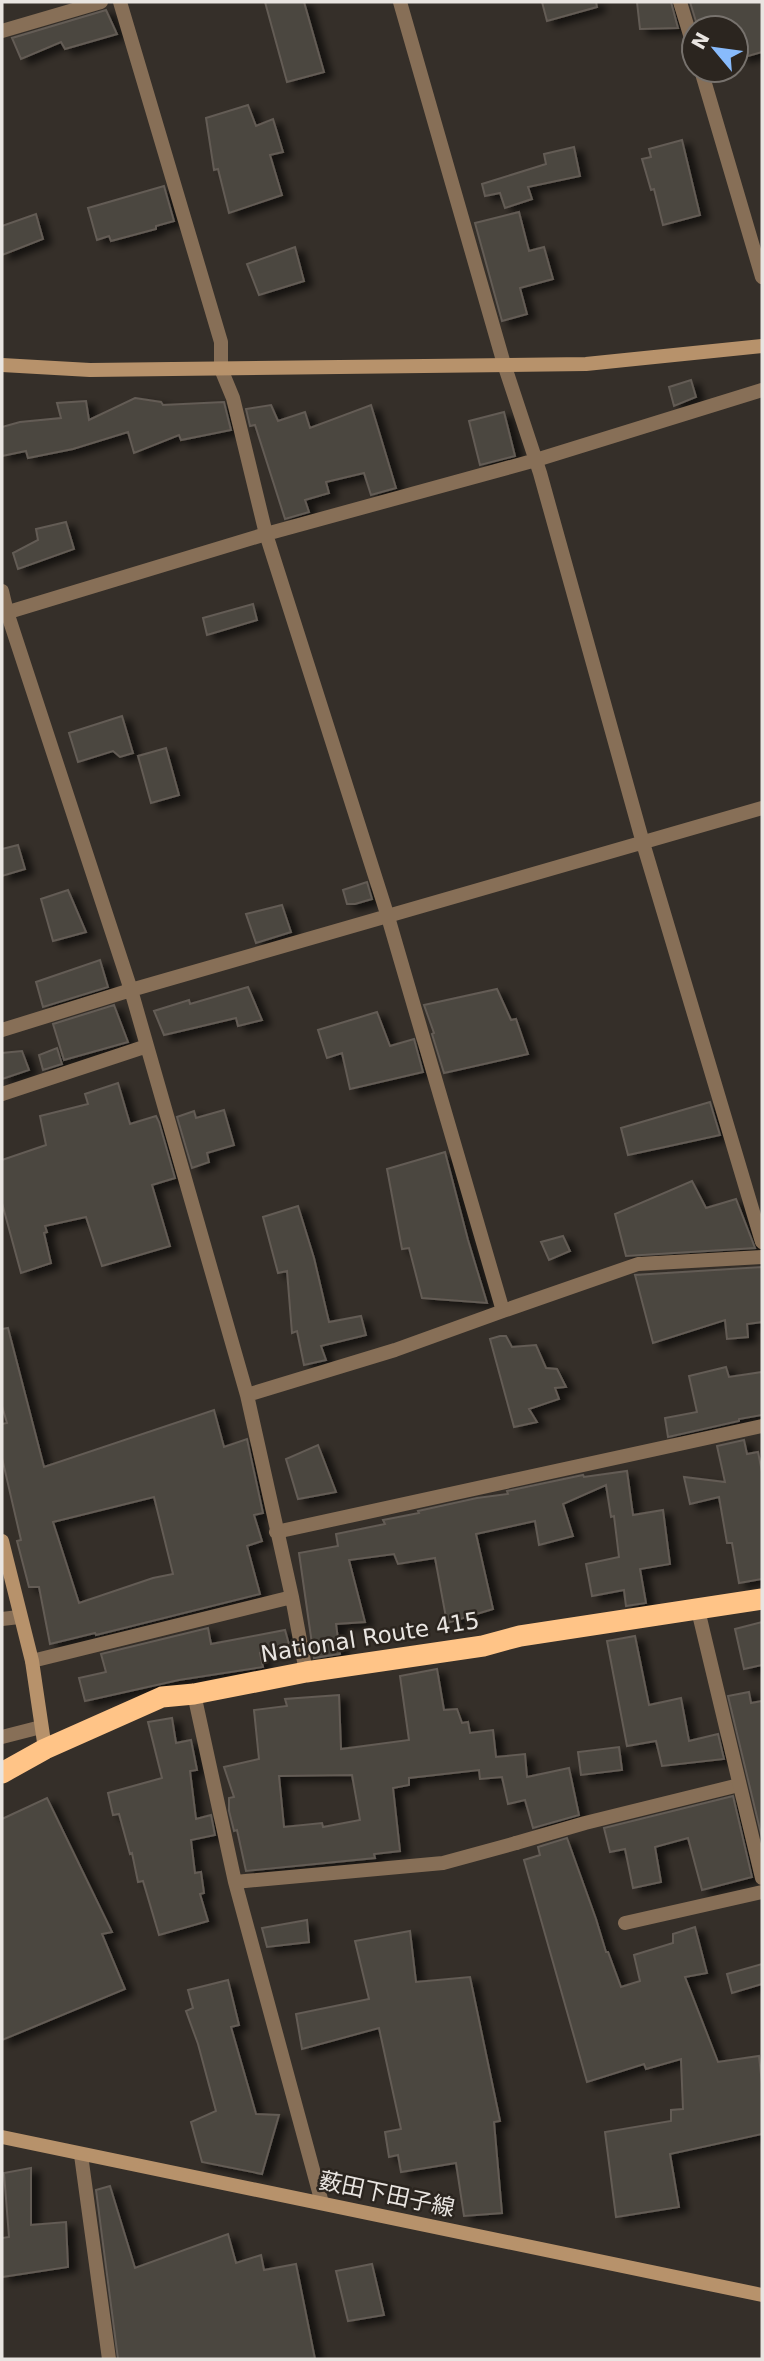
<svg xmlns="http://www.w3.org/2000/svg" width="764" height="2361" viewBox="0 0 764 2361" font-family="'DejaVu Sans','Noto Sans JP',sans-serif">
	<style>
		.building { fill: #4c463f; stroke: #635c55; stroke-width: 2; fill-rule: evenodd; filter: url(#shadow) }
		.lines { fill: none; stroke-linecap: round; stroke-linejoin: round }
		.lane { stroke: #876f57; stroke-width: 14 }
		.street { stroke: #876f57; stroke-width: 14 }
		.secondary { stroke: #b7926b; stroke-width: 14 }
		.highway { stroke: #ffc487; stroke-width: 21 }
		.labels { text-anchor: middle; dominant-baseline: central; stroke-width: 5; stroke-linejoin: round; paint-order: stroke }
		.street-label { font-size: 23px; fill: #e9e5e1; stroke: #2b251f }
	</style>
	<defs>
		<filter id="shadow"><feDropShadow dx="8" dy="4.5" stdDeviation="3.5" flood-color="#0009"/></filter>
	</defs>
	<rect width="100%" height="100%" fill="#352f29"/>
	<!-- building -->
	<path class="building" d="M265 2H304L324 72 287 82Z
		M542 2H596L597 7 547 21Z
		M637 2H671L678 28 640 29Z
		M690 2H762V52L741 58 736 41V28H698Z
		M106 10 117 34 65 49 61 42 21 59 12 38Z
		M248 105 256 126 273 119 283 152 270 155 282 195 229 213 218 169 214 170 206 118Z
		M682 140 700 215 663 225 654 189 651 190 642 159 651 157 649 149Z
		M574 147 580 176 528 187 532 199 505 208 500 193 485 196 482 184 546 164 544 154Z
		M164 186 174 221 156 226V229L111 241 109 236 97 240 88 208Z
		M519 212 529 251 544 247 553 279 520 288 527 314 502 321 475 223Z
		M36 214 43 239 2 255V226Z
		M295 247 304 281 259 295 247 264Z
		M691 380 696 397 674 406 669 387Z
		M135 398 161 402 163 405 224 402 231 430 181 440 179 435 134 453 128 432 73 449 28 458 26 451 2 456V427L20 422 61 418 57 403 86 401 89 420Z
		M271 405 278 421 305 412 310 428 371 405 396 488 371 495 364 473 326 482 329 493 305 500 309 512 285 519 255 425 250 426 246 409Z
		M504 412 515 456 480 465 469 421Z
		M66 522 74 549 18 569 13 553 38 540 36 529Z
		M253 604 257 620 207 635 203 618Z
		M122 716 133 753 120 757 113 751 78 762 69 733Z
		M166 748 179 795 151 803 138 756Z
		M18 845 25 869 2 876V849Z
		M367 882 372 899 355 904H347L343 890Z
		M68 890 86 932 53 941 41 899Z
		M282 905 291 932 256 943 246 914Z
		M100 960 108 987 43 1007 36 982Z
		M248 987 262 1020 238 1026 236 1018 164 1035 154 1011 189 1000 190 1004Z
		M497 989 511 1020 516 1019 528 1054 444 1073 432 1034 434 1033 424 1005Z
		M114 1005 128 1042 64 1060 53 1024Z
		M377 1012 390 1046 414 1039 423 1072 350 1089 342 1053 327 1058 318 1030Z
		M57 1048 62 1064 43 1070 39 1055Z
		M22 1051 29 1070 2 1079V1053Z
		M118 1083 130 1124 156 1116 159 1122 175 1178 152 1185 170 1246 102 1266 86 1217 45 1226 47 1232 44 1233 51 1263 21 1273 2 1203V1160L46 1145 40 1116 88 1104 85 1094Z
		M710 1102 720 1135 628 1155 621 1128Z
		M224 1110 234 1145 207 1153 209 1162 192 1168 177 1117 194 1111 196 1118Z
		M445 1152 468 1240 487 1303 422 1298 409 1248 402 1249 387 1169Z
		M692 1181 706 1208 736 1199 755 1248 626 1256 615 1214Z
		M298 1206 314 1258 329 1322 361 1316 366 1335 321 1346 326 1360 304 1365 297 1331 292 1333 287 1271 278 1273 263 1217Z
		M563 1236 570 1251 549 1260 541 1242Z
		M762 1267V1322L747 1324 748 1337 727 1339 725 1320 653 1343 635 1275Z
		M8 1328 44 1467 214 1410 224 1447 247 1439 263 1513 254 1515 262 1541 247 1546 260 1594 96 1635 95 1633 50 1644 39 1587H29L17 1541 21 1540 2 1458V1424L7 1423 2 1406V1329ZM154 1497 173 1574 153 1578 79 1603 53 1522Z
		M500 1336H506L512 1347 536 1345 546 1368 557 1369 566 1387 555 1388 559 1399 529 1409 537 1422 514 1427 490 1339Z
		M726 1367 729 1377 762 1372V1415L739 1419V1421L668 1437 665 1418 697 1412 689 1376Z
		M744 1440 747 1454 758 1452 762 1472V1579L739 1583 732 1543H727L719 1497 690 1504 684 1477 725 1482 717 1446Z
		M318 1445 336 1492 298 1499 286 1459Z
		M627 1471 633 1515 663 1510 670 1564 640 1569 646 1603 626 1606 624 1590 592 1596 586 1564 619 1557 614 1516 611 1517 606 1485 563 1504 573 1536 539 1545 535 1521 476 1534 493 1609 447 1623 435 1558 398 1564 394 1554 349 1560 365 1622 336 1624 340 1654 314 1658 299 1553 338 1546 336 1534 385 1524 383 1520 419 1513 418 1511 477 1498 508 1494 507 1491 583 1475 584 1477Z
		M762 1622V1665L744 1669 735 1629Z
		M208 1628 211 1644 285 1630 290 1648 260 1653 263 1667 179 1680 85 1701 79 1678 106 1672 101 1654Z
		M635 1636 649 1705 681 1698 689 1741 718 1734 724 1759 662 1766 656 1741 627 1746 607 1641Z
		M437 1669 444 1710 457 1709 462 1723 468 1722 470 1733 493 1730 496 1757 525 1754 527 1777 569 1768 579 1815 533 1828 525 1800 508 1804 502 1777 480 1779 479 1770 409 1778V1785L393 1788 400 1851 374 1854 375 1858 246 1871 237 1830 234 1831 229 1811V1798L234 1797 224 1767 259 1759 254 1710 287 1706 285 1699 339 1695 341 1749 409 1740 400 1676ZM352 1775 360 1820 323 1827 322 1823 284 1827 279 1776Z
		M749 1692 751 1703 762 1701V1838L728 1696Z
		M172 1718 176 1743 191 1740 197 1770 190 1771 196 1819 211 1815 215 1835 191 1840 195 1873 201 1872 204 1893 200 1894 208 1921 159 1935 143 1881 138 1882 132 1853 130 1854 119 1814 113 1815 108 1793 162 1778 148 1722Z
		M619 1747 622 1770 581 1775 578 1752Z
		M733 1796 752 1877 702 1890 688 1838 655 1847 661 1882 633 1888 625 1849 610 1852 604 1828Z
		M47 1798 112 1932 102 1934 125 1989 2 2040V1819Z
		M567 1838 596 1919 606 1952H608L621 1987 640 1981 634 1955 673 1943V1934L695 1927 707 1973 685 1977 718 2062 759 2056 762 2084V2134L670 2154 679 2207 616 2217 605 2132 671 2121V2110L683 2109 681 2059 646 2069 644 2064 587 2082 524 1860 540 1855 538 1847Z
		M307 1920 309 1942 267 1947 262 1928Z
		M410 1931 416 1982 470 1977 500 2121 494 2122 502 2213 464 2216 456 2163 401 2172 398 2155 389 2157 385 2132 401 2129 379 2028 302 2049 296 2014 369 1999 355 1941Z
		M762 1964V1984L732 1993 727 1974Z
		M228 1980 239 2025 231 2027 256 2114 279 2115 262 2174 202 2162 191 2122 216 2111 198 2044 186 2011 193 2008 188 1990Z
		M31 2168V2225L66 2222 68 2267 2 2277V2238L9 2237 4 2173Z
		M110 2186 135 2268 228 2234 236 2263 261 2255 264 2270 296 2264 315 2359H118L96 2190Z
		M372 2264 384 2315 348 2321 336 2271Z"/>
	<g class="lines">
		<!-- lane -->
		<path class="lane" d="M2 1619 19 1617
			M516 1843 585 1823 739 1785"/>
		<!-- street -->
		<path class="street" d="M120 2 221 342V369L233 398 266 534 388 917 503 1311 638 1264 762 1257
			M400 2 504 364 540 473 643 843 762 1242
			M680 2 694 48
			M2 31 101 2
			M701 70 762 277
			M2 591 7 612 131 990 247 1395 292 1597 306 1672
			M2 614 266 534 536 460 762 390
			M2 1030 131 990 762 808
			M2 1094 147 1046
			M247 1395 395 1350 503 1311
			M276 1532 762 1426
			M698 1610 762 1878
			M32 1661 292 1597
			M194 1694 235 1882 322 2203
			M2 1737 41 1727
			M235 1882 443 1863 516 1843
			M625 1923 762 1892
			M81 2155 109 2359"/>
		<!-- secondary -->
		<path class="secondary" d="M2 365 90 370 586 364 762 346
			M2 1541 32 1661 45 1749
			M2 2137 762 2295"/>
		<!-- highway -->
		<path class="highway" d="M2 1773 45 1749 162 1697 194 1694 306 1672 483 1646 520 1636 762 1599"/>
	</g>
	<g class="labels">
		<!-- street labels -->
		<g class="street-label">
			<text transform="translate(370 1637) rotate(-9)">National Route 415</text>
			<text transform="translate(387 2194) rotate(12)">薮田下田子線</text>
		</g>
	</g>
	<!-- border -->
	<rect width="764" height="2361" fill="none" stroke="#e9e5e1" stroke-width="7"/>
	<!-- north arrow -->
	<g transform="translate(715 49) rotate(299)"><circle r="33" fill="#2b251f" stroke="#77726d" stroke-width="2"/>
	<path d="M0-5L12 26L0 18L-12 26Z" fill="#88bbfc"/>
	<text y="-10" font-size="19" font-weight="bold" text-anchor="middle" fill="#e9e5e1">N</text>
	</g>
</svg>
